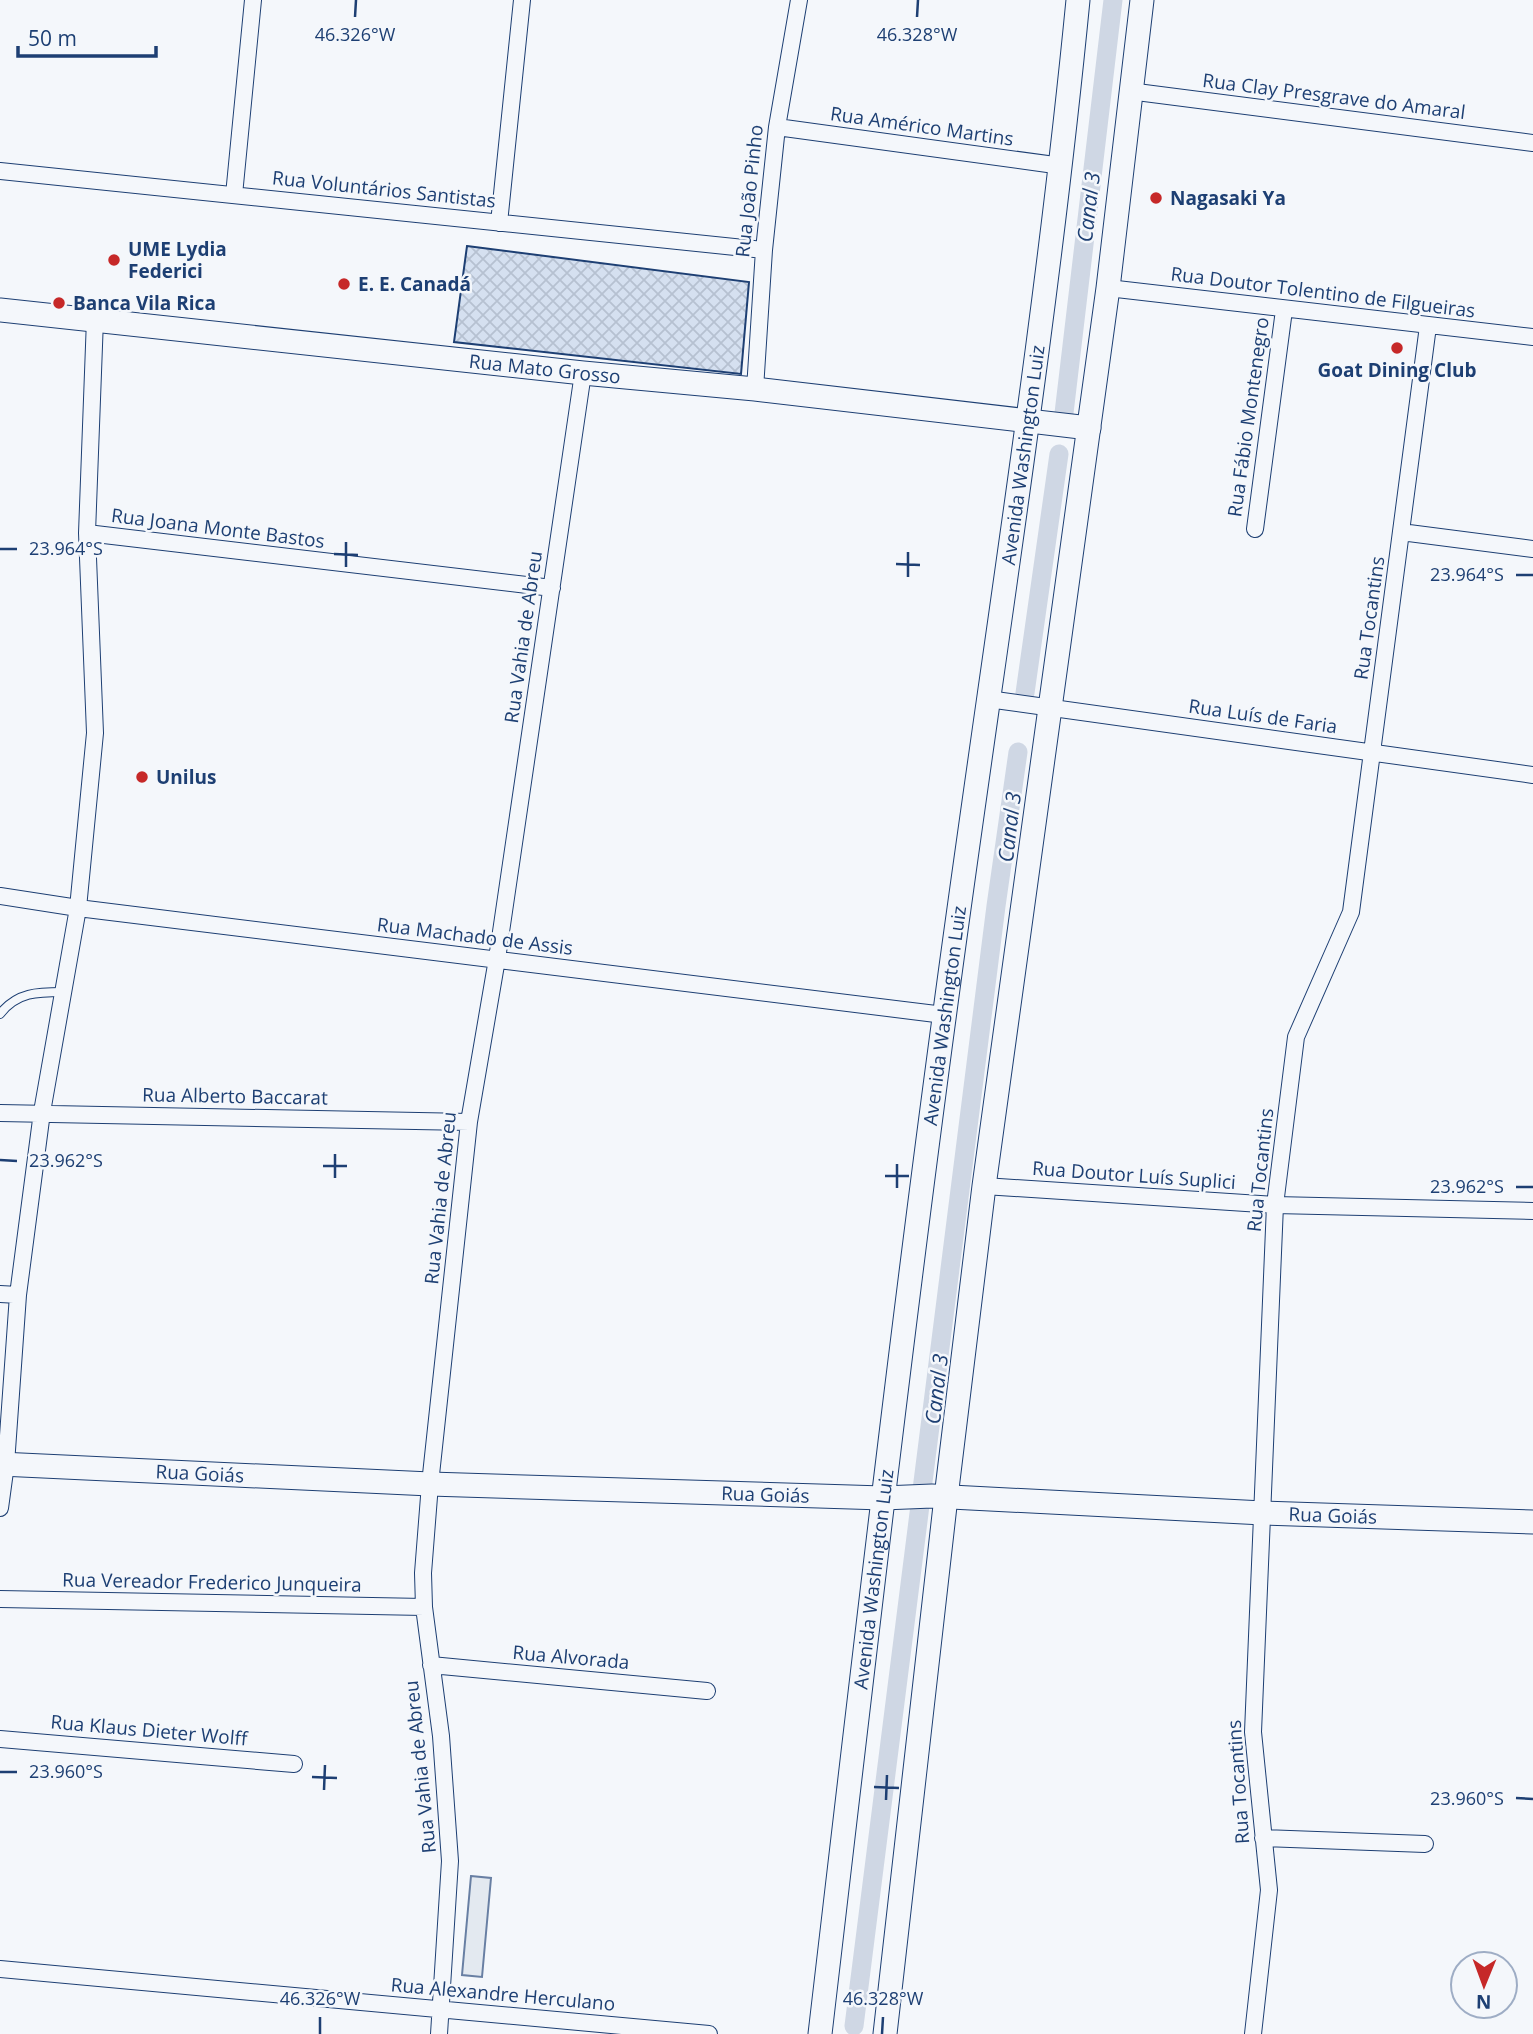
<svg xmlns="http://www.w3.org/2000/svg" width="1533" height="2034" viewBox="0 0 1533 2034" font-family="'Open Sans',sans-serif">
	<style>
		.green { fill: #e3e9f0; stroke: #687fa3; stroke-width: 2 }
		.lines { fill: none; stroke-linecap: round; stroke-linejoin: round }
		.canal { stroke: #cfd7e4; stroke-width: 19 }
		.building { fill: url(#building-cross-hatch); stroke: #1d3f73; stroke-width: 2 }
		.lane-casing { stroke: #1d3f73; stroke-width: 10 }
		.street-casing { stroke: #1d3f73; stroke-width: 18 }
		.secondary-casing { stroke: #1d3f73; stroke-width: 25 }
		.lane { stroke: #f4f7fb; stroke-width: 8 }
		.street { stroke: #f4f7fb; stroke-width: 16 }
		.secondary { stroke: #f4f7fb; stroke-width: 23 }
		.ticks { fill: none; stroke: #1d3f73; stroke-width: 2.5 }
		.poi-dot { fill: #c62828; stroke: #f4f7fb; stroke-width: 2.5 }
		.labels { text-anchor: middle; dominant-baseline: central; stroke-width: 5; stroke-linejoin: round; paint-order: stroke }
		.street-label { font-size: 19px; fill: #1d3f73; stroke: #f4f7fb }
		.poi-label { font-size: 19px; font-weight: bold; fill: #1d3f73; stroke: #f4f7fb; text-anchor: start }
		.water-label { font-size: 21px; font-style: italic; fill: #1d3f73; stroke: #f4f7fb }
		.ticks-label { font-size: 18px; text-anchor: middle; fill: #1d3f73; stroke: #f4f7fb; stroke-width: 5; stroke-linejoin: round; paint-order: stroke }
	</style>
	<defs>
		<pattern id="building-cross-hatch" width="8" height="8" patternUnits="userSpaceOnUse" patternTransform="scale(1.75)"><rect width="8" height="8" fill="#d5e0f0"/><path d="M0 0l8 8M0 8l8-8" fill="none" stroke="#b6c1d1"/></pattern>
	</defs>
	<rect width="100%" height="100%" fill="#f4f7fb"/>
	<!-- green -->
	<path class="green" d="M471 1876 491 1878 482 1977 462 1975Z"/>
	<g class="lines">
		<!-- canal -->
		<path class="canal" d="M1064 413 1113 0
			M1025 693 1059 454
			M854 2026 996 906 1018 752"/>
	</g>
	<!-- building -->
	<path class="building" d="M467 246 749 282 741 374 454 342Z"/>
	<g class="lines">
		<!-- lane casing -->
		<g class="lane-casing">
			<path id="lane" d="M0 1014C17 992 38 992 63 992"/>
		</g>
		<!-- street casing -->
		<g class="street-casing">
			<path id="street" d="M1129 91 1533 143
				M777 127 1062 166
				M0 171 764 250
				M234 195 253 0
				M499 223 522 0
				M1108 288 1533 337
				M755 389 764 250 777 127 799 0
				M1255 529 1284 310
				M1401 532 1533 549
				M87 533 552 588
				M988 699 1533 775
				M0 896 78 908 944 1015
				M0 1113 469 1122
				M984 1186 1275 1205 1533 1211
				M0 1294 18 1295
				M0 1508 6 1464 18 1295 42 1112 78 908 95 733 87 533 95 319
				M0 1599 424 1607
				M431 1665 707 1691
				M0 1739 294 1764
				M1263 1838 1425 1844
				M0 1969 709 2034
				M439 2034 450 1861 441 1736 424 1607 423 1573 430 1484 469 1122 497 959 583 373
				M1253 2034 1269 1890 1253 1732 1275 1205 1296 1037 1351 912 1428 326"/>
		</g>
		<!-- secondary casing -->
		<g class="secondary-casing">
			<g id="secondary">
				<path id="s1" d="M0 310 583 373 755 389 1089 428"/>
				<path id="s2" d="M0 1464 430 1484 883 1498 932 1496 1263 1513 1533 1522"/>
				<path id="s3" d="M820 2034C860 1693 899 1352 945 1011 990 674 1045 338 1078 0"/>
				<path d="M885 2034 946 1497 984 1186 1108 288 1142 0"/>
			</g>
		</g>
		<!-- lane -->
		<use href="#lane" class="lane"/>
		<!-- street -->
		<use href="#street" class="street"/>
		<!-- secondary -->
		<use href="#secondary" class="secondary"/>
	</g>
	<!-- ticks -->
	<path class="ticks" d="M355 17 356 0M917 17 918 0M0 549H17M334 554 358 555M896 564 920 565M346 567V542M1516 575H1533M908 577V552M0 1160 17 1161M323 1166H347M885 1176H909M335 1178V1154M1516 1187H1533M897 1188V1164M0 1772H17M312 1777 337 1778M874 1787 899 1788M324 1790 325 1765M1516 1798 1533 1799M886 1800 887 1775M320 2034V2017M882 2034 883 2017"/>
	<!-- markers -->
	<g class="poi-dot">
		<circle cx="1156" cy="198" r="7"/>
		<circle cx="114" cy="260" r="7"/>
		<circle cx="344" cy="284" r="7"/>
		<circle cx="59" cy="303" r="7"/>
		<circle cx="1397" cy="348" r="7"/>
		<circle cx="142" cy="777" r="7"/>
	</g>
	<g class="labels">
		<!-- street labels -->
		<g class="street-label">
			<text transform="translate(1334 96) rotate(7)">Rua Clay Presgrave do Amaral</text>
			<text transform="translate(922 126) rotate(8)">Rua Américo Martins</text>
			<text transform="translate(384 189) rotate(6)">Rua Voluntários Santistas</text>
			<text transform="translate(749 191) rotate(-84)">Rua João Pinho</text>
			<text transform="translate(1323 292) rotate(7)">Rua Doutor Tolentino de Filgueiras</text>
			<text stroke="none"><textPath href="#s1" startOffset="548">Rua Mato Grosso</textPath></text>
			<text transform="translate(1248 417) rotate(-82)">Rua Fábio Montenegro</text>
			<text stroke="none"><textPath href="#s3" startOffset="1592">Avenida Washington Luiz</textPath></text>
			<text transform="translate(218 528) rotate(7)">Rua Joana Monte Bastos</text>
			<text transform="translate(1369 618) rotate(-82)">Rua Tocantins</text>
			<text transform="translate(523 637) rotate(-82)">Rua Vahia de Abreu</text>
			<text transform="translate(1263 716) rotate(8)">Rua Luís de Faria</text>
			<text transform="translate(475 936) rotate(7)">Rua Machado de Assis</text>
			<text stroke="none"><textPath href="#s3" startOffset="1026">Avenida Washington Luiz</textPath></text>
			<text transform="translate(235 1096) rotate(1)">Rua Alberto Baccarat</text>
			<text transform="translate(1260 1170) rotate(-84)">Rua Tocantins</text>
			<text transform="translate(1134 1175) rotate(4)">Rua Doutor Luís Suplici</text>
			<text transform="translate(440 1198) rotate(-84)">Rua Vahia de Abreu</text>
			<text stroke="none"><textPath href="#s2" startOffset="200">Rua Goiás</textPath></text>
			<text stroke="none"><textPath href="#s2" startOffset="766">Rua Goiás</textPath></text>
			<text stroke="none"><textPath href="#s2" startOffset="1334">Rua Goiás</textPath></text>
			<text stroke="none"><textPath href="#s3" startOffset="458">Avenida Washington Luiz</textPath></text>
			<text transform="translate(212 1582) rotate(1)">Rua Vereador Frederico Junqueira</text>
			<text transform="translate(571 1657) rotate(5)">Rua Alvorada</text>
			<text transform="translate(149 1730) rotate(5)">Rua Klaus Dieter Wolff</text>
			<text transform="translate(420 1767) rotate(-96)">Rua Vahia de Abreu</text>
			<text transform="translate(1238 1782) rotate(-94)">Rua Tocantins</text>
			<text transform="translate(503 1994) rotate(5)">Rua Alexandre Herculano</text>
		</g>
		<!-- poi labels -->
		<g class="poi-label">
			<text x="1170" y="198">Nagasaki Ya</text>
			<text x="128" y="249">UME Lydia<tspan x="128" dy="22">Federici</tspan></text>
			<text x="358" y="284">E. E. Canadá</text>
			<text x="73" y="303">Banca Vila Rica</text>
			<text x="1397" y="370" text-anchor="middle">Goat Dining Club</text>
			<text x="156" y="777">Unilus</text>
		</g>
		<!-- water labels -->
		<g class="water-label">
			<text transform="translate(1088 207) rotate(-83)">Canal 3</text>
			<text transform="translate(1009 827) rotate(-83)">Canal 3</text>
			<text transform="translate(936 1389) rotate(-83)">Canal 3</text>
		</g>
	</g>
	<g class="ticks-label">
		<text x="355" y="41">46.326°W</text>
		<text x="917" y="41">46.328°W</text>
		<text x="66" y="555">23.964°S</text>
		<text x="1467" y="581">23.964°S</text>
		<text x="66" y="1167">23.962°S</text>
		<text x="1467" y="1193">23.962°S</text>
		<text x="66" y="1778">23.960°S</text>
		<text x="1467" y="1805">23.960°S</text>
		<text x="320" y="2005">46.326°W</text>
		<text x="883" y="2005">46.328°W</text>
	</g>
	<!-- north arrow -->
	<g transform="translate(1484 1985) rotate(181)"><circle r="33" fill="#f4f7fb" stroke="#9eadc5" stroke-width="2"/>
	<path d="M0-5L12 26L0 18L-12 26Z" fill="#c62828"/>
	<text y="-10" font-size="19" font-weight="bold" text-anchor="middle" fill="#1d3f73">N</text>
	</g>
	<!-- scale -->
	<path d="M18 46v10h138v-10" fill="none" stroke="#1d3f73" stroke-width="3.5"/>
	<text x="28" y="46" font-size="21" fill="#1d3f73" stroke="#f4f7fb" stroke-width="5" paint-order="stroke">50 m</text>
</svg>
